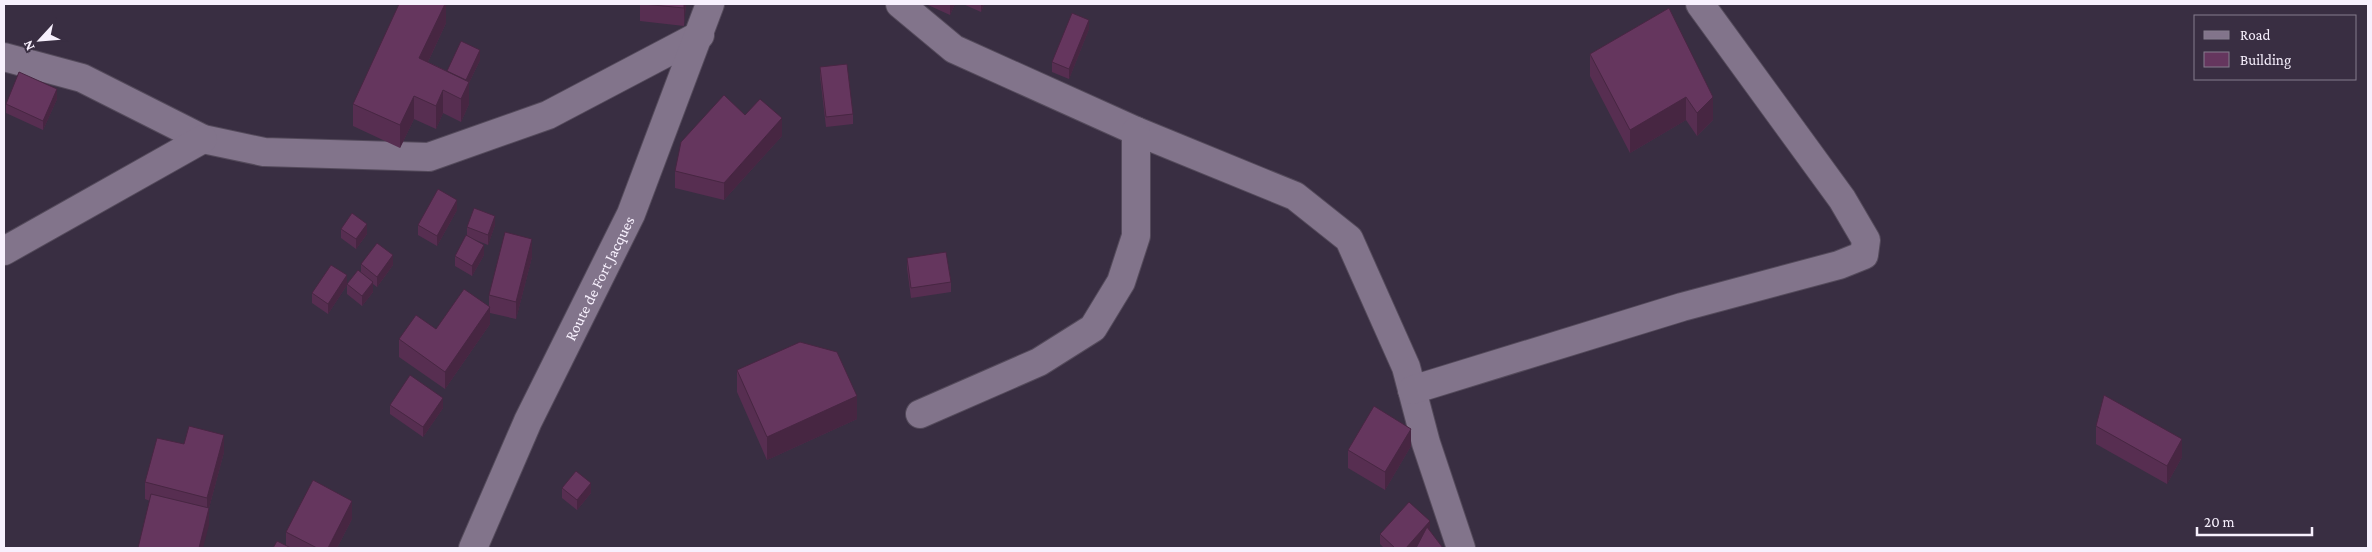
<svg xmlns="http://www.w3.org/2000/svg" width="2372" height="552" viewBox="0 0 2372 552" font-family="'Crimson Pro',serif">
	<style>
		.lines { fill: none; stroke-linecap: round; stroke-linejoin: round }
		.minor-casing { stroke: #544a5b; stroke-width: 30 }
		.minor { stroke: #82748b; stroke-width: 28 }
		.wall { fill: #572e51 }
		.shaded-wall { fill: #472642 }
		.building { fill: #65365e; stroke: #472642 }
		.labels { text-anchor: middle; dominant-baseline: central; stroke-width: 4.5; stroke-linejoin: round; paint-order: stroke }
		.street-label { font-size: 16px; fill: #f7f0fd; stroke: #392e42 }
	</style>
	<rect width="100%" height="100%" fill="#392e42"/>
	<g class="lines">
		<!-- minor casing -->
		<g class="minor-casing">
			<g id="minor">
				<path d="M900 4 954 49 1136 131 1295 196 1349 239 1406 367 1426 443 1461 548"/>
				<path d="M4 57 82 78 203 139 264 152 429 157 548 115 700 35"/>
				<path d="M4 251 203 139"/>
				<path d="M1412 390 1682 307 1839 265 1864 255 1866 240 1842 199 1700 4"/>
				<path d="M920 414 1039 362 1093 328 1121 282 1136 236V131"/>
				<path id="s1" d="M473 548 528 421 631 214 710 4"/>
			</g>
		</g>
		<!-- minor -->
		<use href="#minor" class="minor"/>
	</g>
	<!-- wall -->
	<path class="wall" d="M446 4V23L428 62 447 71 480 60 469 83V104L461 122 443 113 436 129 414 119 400 148 353 126V104Z
		M619 4H633V5Z
		M640 4H686L684 26 640 21Z
		M928 4H955L950 15 928 5Z
		M963 4H984L981 12Z
		M1669 8 1713 120 1697 136 1686 120 1630 153 1590 76V54Z
		M1089 29 1069 79 1052 72V62Z
		M820 67 853 114V124L826 127 820 76Z
		M57 99 43 130 6 113V104Z
		M782 136 724 200 675 188V171Z
		M457 210 437 246 418 235V225Z
		M495 225 488 245 468 237 484 255 472 276 455 266V256L467 236V227Z
		M341 229 367 234 356 249 341 238Z
		M532 257 516 319 490 313V324L445 389 399 357V339L436 329 489 306V295Z
		M907 258 951 282V292L911 298 907 268Z
		M361 264 393 265 377 287 373 284V292L362 306 347 294V284L361 272Z
		M347 285 328 314 312 303V293Z
		M737 370 857 419 767 460 737 392Z
		M390 405 443 408 423 437 390 414Z
		M2096 426 2182 457 2167 484 2096 444Z
		M184 444 224 452 209 508V525L145 499V482Z
		M1411 446 1385 490 1348 468V450Z
		M562 488 591 493 577 510 562 498Z
		M352 519 337 548H273L286 545V532Z
		M1430 531 1414 548H1384L1380 544V534Z"/>
	<!-- shaded-wall -->
	<path class="shaded-wall" d="M445 4H446V23L419 81V58Z
		M684 4H686L684 26Z
		M950 4H955L950 15Z
		M981 4H984L981 12Z
		M1089 20V29L1069 79V69Z
		M480 50V60L469 83V104L461 122V99L462 88Z
		M57 89V99L43 130V121Z
		M443 90V113L436 129V106Z
		M414 96V119L400 148V125Z
		M1686 97V120L1630 153V130Z
		M1713 97V120L1697 136V113Z
		M782 118V136L724 200V183Z
		M457 200V210L437 246V236Z
		M495 216V225L488 245V235Z
		M367 224V234L356 249V239Z
		M532 239V257L516 319V302Z
		M484 245V255L472 276V266Z
		M393 255V265L377 287V277Z
		M347 275V285L328 314V304Z
		M373 282V292L362 306V296Z
		M490 307V324L445 389V372Z
		M857 396V419L767 460V437Z
		M443 398V408L423 437V427Z
		M1411 429V446L1385 490V472Z
		M224 435V452L209 508V525L203 548H199L207 515V498Z
		M2182 439V457L2167 484V466Z
		M591 483V493L577 510V500Z
		M352 501V519L337 548H328Z
		M1430 521V531L1414 548H1406Z"/>
	<!-- building -->
	<path class="building" d="M399 4H445L419 58 469 82 461 99 443 90 436 106 414 96 400 125 353 104Z
		M643 4H684V8Z
		M1669 8 1713 97 1697 113 1686 97 1630 130 1590 54Z
		M1072 13 1089 20 1069 69 1052 62Z
		M461 41 480 50 466 80 447 71Z
		M847 64 853 114 826 117 820 67Z
		M19 72 57 89 43 121 6 104Z
		M724 95 745 115 760 99 782 118 724 183 675 171 681 142Z
		M438 189 457 200 437 236 418 225Z
		M474 208 495 216 488 235 467 227Z
		M352 213 367 224 356 239 341 229Z
		M505 232 532 239 516 302 489 295Z
		M466 235 484 245 472 266 455 256Z
		M377 243 393 255 377 277 361 264Z
		M946 252 951 282 911 288 907 258Z
		M331 265 347 275 328 304 312 293Z
		M358 270 373 282 362 296 347 284Z
		M464 289 490 307 445 372 399 339 416 315 436 329Z
		M800 342 837 352 857 396 767 437 737 370Z
		M410 375 443 398 423 427 390 405Z
		M2104 395 2182 439 2167 466 2096 426Z
		M1374 406 1411 429 1385 472 1348 450Z
		M189 426 224 435 207 498 145 482 157 438 184 444Z
		M576 471 591 483 577 500 562 488Z
		M313 480 352 501 328 548H317L286 532Z
		M151 494 209 508 199 548H138Z
		M1409 502 1430 521 1406 548H1395L1380 534Z
		M1427 527 1443 548H1416Z
		M277 541 291 548H273Z"/>
	<g class="labels">
		<!-- street labels -->
		<g class="street-label">
			<text stroke="none"><textPath href="#s1" startOffset="298">Route de Fort Jacques</textPath></text>
		</g>
	</g>
	<!-- border -->
	<rect width="2372" height="552" fill="none" stroke="#f7f0fd" stroke-width="10"/>
	<!-- legend -->
	<rect x="2194" y="15" width="162" height="65" fill="#392e42" stroke="#857c8d"/>
	<rect x="2204" y="31" width="25" height="8" fill="#82748b" stroke="#857c8d"/>
	<text x="2240" y="40" font-size="15" fill="#f7f0fd">Road</text>
	<rect x="2204" y="52" width="25" height="15" fill="#65365e" stroke="#857c8d"/>
	<text x="2240" y="65" font-size="15" fill="#f7f0fd">Building</text>
	<!-- north arrow -->
	<g transform="translate(40 40) rotate(244)" stroke="#392e42" stroke-width="4" paint-order="stroke">
	<path d="M0-4L9 19L0 12L-9 19Z" fill="#f7f0fd"/>
	<text y="-8" font-size="14" font-weight="bold" text-anchor="middle" fill="#f7f0fd">N</text>
	</g>
	<!-- scale -->
	<path d="M2197 527v8h115v-8" fill="none" stroke="#f7f0fd" stroke-width="2.5"/>
	<text x="2204" y="527" font-size="15" fill="#f7f0fd" stroke="#392e42" stroke-width="4" paint-order="stroke">20 m</text>
</svg>
